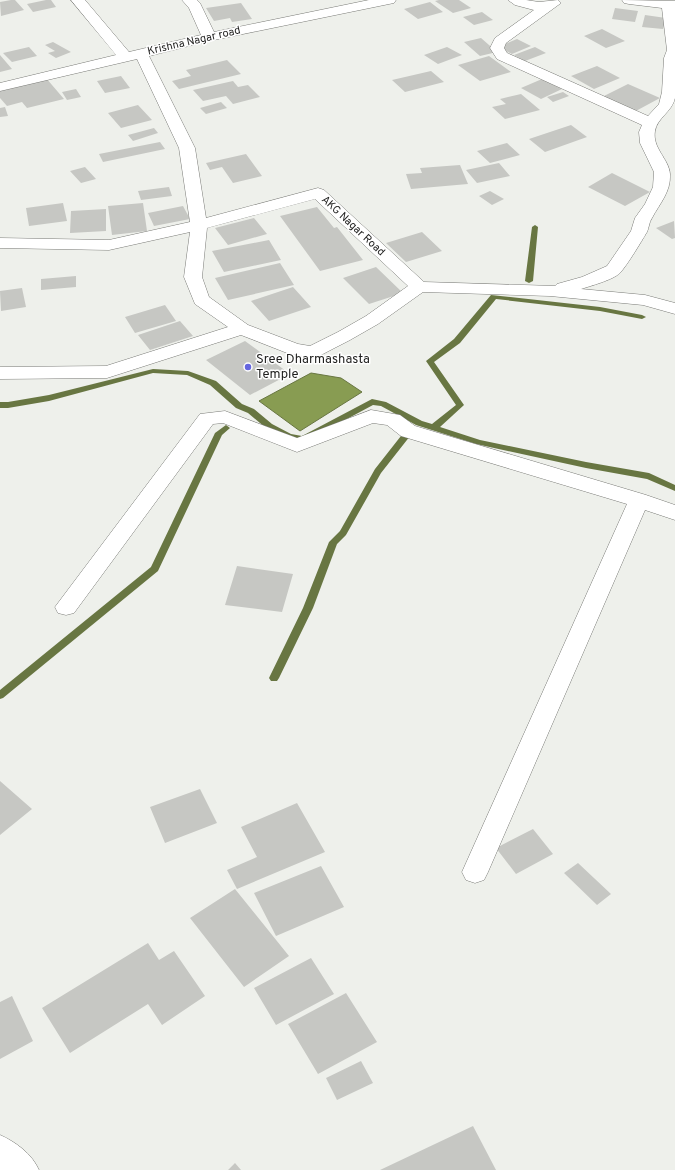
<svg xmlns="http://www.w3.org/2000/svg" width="675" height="1170" viewBox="0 0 675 1170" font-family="Overpass,sans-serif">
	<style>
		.water { fill: #889c52; stroke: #687642 }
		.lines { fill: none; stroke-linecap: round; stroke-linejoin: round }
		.stream { fill: #687642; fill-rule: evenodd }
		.building { fill: #c6c7c3 }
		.minor-casing { stroke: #7a7b77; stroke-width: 1 }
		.minor { fill: #fff; fill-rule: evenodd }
		.poi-dot { fill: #6566df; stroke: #fff; stroke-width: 1.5 }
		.labels { text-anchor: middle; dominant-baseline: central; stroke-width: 3; stroke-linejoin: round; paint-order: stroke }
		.far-street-label { font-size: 11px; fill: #1f1f1e; stroke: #fff }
		.poi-label { font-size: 13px; fill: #1f1f1e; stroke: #fff; text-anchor: start }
	</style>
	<rect width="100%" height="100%" fill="#eef0eb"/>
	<!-- water -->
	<path class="water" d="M311 373 341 378 362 392 300 431 259 401Z"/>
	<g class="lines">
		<!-- stream -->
		<path class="stream" d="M535 225 538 227 533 281 529 283 525 281 532 227Z
			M491 295 600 307 642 315 646 317 642 319 600 311 496 299 460 343 434 362 464 405 440 427 480 440 586 462 649 473 675 485V491L647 479 586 468 476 444 416 425 381 406 373 405 306 441 303 442 286 438 266 428 248 413 236 408 210 385 187 375 153 373 49 401 8 408H0V402H8L49 395 153 369 188 371 216 381 242 404 254 409 272 424 291 434 302 436 372 399 386 402 422 421 432 424 456 405 426 361 454 339Z
			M226 425 230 428 222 435 158 571 3 698 0 699V690L151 567 215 433Z
			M411 426 415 429 414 431 381 473 346 535 337 544 313 608 279 678 277 681H271L269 678 303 608 329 542 340 531 375 469 408 427Z"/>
	</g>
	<!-- building -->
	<path class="building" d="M11 0H15L24 10 1 16 0 2Z
		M46 0H51L56 7 33 12 27 4Z
		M439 0H459L471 8 453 13 435 1Z
		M430 2 443 12 418 19 404 9Z
		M241 3 252 19 232 22 230 18 214 21 206 8Z
		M615 8 638 11 635 22 612 19Z
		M482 12 493 20 474 25 463 17Z
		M645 15 666 18 663 29 642 27Z
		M602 29 625 41 606 48 584 36Z
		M481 38 497 52 480 56 464 42Z
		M517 39 531 46 512 54 498 47Z
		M53 42 71 52 56 58 48 53 55 51 45 45Z
		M29 47 37 56 12 62 3 53Z
		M447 47 462 55 438 64 424 55Z
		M535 47 546 53 525 61 514 55Z
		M0 55 12 69 0 72Z
		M489 56 511 72 480 81 458 65Z
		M227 60 241 74 179 89 172 81 191 76 186 70Z
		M597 66 620 78 594 89 571 76Z
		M431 71 444 82 405 92 392 80Z
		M121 76 130 88 105 93 97 81Z
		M46 78 64 99 27 108 22 102 7 106 0 98V89Z
		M542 79 562 89 541 99 521 88Z
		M233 81 238 87 248 85 260 97 233 104 226 96 203 101 193 90Z
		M628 84 660 98 634 112 602 97Z
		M76 89 81 97 67 100 62 92Z
		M563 92 569 96 553 102 547 97Z
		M521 94 540 110 505 119 492 107 506 104 500 99Z
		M221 102 227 108 206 114 200 108Z
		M138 105 152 120 121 128 108 113Z
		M5 107 8 116 0 117V108Z
		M571 125 587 137 545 152 529 139Z
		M154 128 158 133 133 141 128 135Z
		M160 142 165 149 103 162 99 154Z
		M507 143 520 155 490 163 477 151Z
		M246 154 262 176 233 183 222 167 210 170 206 163Z
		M499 163 510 176 477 183 466 170Z
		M460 165 468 184 411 189 406 174 422 173 420 168Z
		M85 167 96 179 81 183 70 171Z
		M612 173 650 192 625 206 588 187Z
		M169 187 172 196 141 200 138 191Z
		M490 191 504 199 492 205 479 196Z
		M63 203 67 221 29 226 26 208Z
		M143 203 147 231 112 235 108 206Z
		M183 206 190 219 154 226 148 213Z
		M317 207 334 228 337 227 363 260 320 271 280 216Z
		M106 209V231L70 233 71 211Z
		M254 218 267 234 228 245 215 228Z
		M674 221 675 238 672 239 656 228Z
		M422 232 442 251 406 262 386 243Z
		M269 240 281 260 224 272 212 251Z
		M280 263 294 285 228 300 215 278Z
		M376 267 403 293 369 304 343 278Z
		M76 276V287L41 290V279Z
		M293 287 311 307 269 321 251 301Z
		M22 288 26 307 1 311 0 291Z
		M165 305 176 321 135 333 125 317Z
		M180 321 193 336 150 350 138 335Z
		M245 341 290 374 250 395 206 360Z
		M237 566 293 574 282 612 225 605Z
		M0 781 32 809 0 835Z
		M200 789 217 823 165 843 150 807Z
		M297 803 325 852 237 889 227 870 257 857 241 827Z
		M533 829 553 854 516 874 496 848Z
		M578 863 611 894 597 905 564 873Z
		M321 866 344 907 276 936 254 893Z
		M235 889 289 956 244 987 190 918Z
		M148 943 159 960 174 951 205 996 162 1025 148 1004 70 1053 42 1008Z
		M311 958 334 994 276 1025 254 988Z
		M346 993 377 1042 318 1074 288 1024Z
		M12 996 33 1041 0 1059V1002Z
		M361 1061 373 1083 337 1100 326 1078Z
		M473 1126 496 1170H380Z
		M235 1163 241 1170H228Z"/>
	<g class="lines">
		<!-- minor casing -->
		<g class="minor-casing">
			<path id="minor" d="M71 0H85L129 52 201 35 189 8 182 0H197L200 3 214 32 369 0H396L394 3 389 4 209 41 149 56 195 148 206 218 318 188 324 190 424 282 555 286 557 284 582 277 607 266 631 231 635 218 645 204 653 187 654 172 640 143 639 132 642 125 497 59 490 48 495 38 534 10 515 5 508 0H526L539 2 558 0 561 3 506 43 504 48 507 53 648 116 659 104 662 92 664 58 667 50 662 8 629 4 624 3 622 0 675 1V98C672 112 657 118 655 131 652 148 669 159 670 174 671 192 660 203 652 218 649 222 649 228 647 232 641 242 628 264 620 273 613 280 590 286 581 289L645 295 675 303V314L643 305 550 296 423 292 378 324 350 340 319 356 312 358 287 353 241 335 107 378 0 379V367L106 366 228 327 195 304 184 277 190 232 109 250 0 248V238L109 240 190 222 179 148 137 59 0 91V83L116 55ZM315 199 408 286 366 316 338 332 310 346 298 344 248 325 209 297 202 277 207 228Z
				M371 410 400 415 415 426 646 495 675 505V520L645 510 488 872 484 880 475 883 466 880 462 872 627 504 401 436 387 425 373 423 297 452 223 423 213 424 74 613 66 615 58 613 55 607 200 414 225 411 297 438Z
				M0 1135C16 1142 32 1154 39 1170H0Z"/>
		</g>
		<!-- minor -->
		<use href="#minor" class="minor"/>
	</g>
	<!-- markers -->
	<circle class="poi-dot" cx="248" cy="367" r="4"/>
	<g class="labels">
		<!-- far-street labels -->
		<g class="far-street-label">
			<text transform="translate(194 41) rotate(-13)">Krishna Nagar road</text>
			<text transform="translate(353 226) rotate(43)">AKG Nagar Road</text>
		</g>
		<!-- poi labels -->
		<g class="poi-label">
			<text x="256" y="360">Sree Dharmashasta<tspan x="256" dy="15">Temple</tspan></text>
		</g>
	</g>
</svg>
